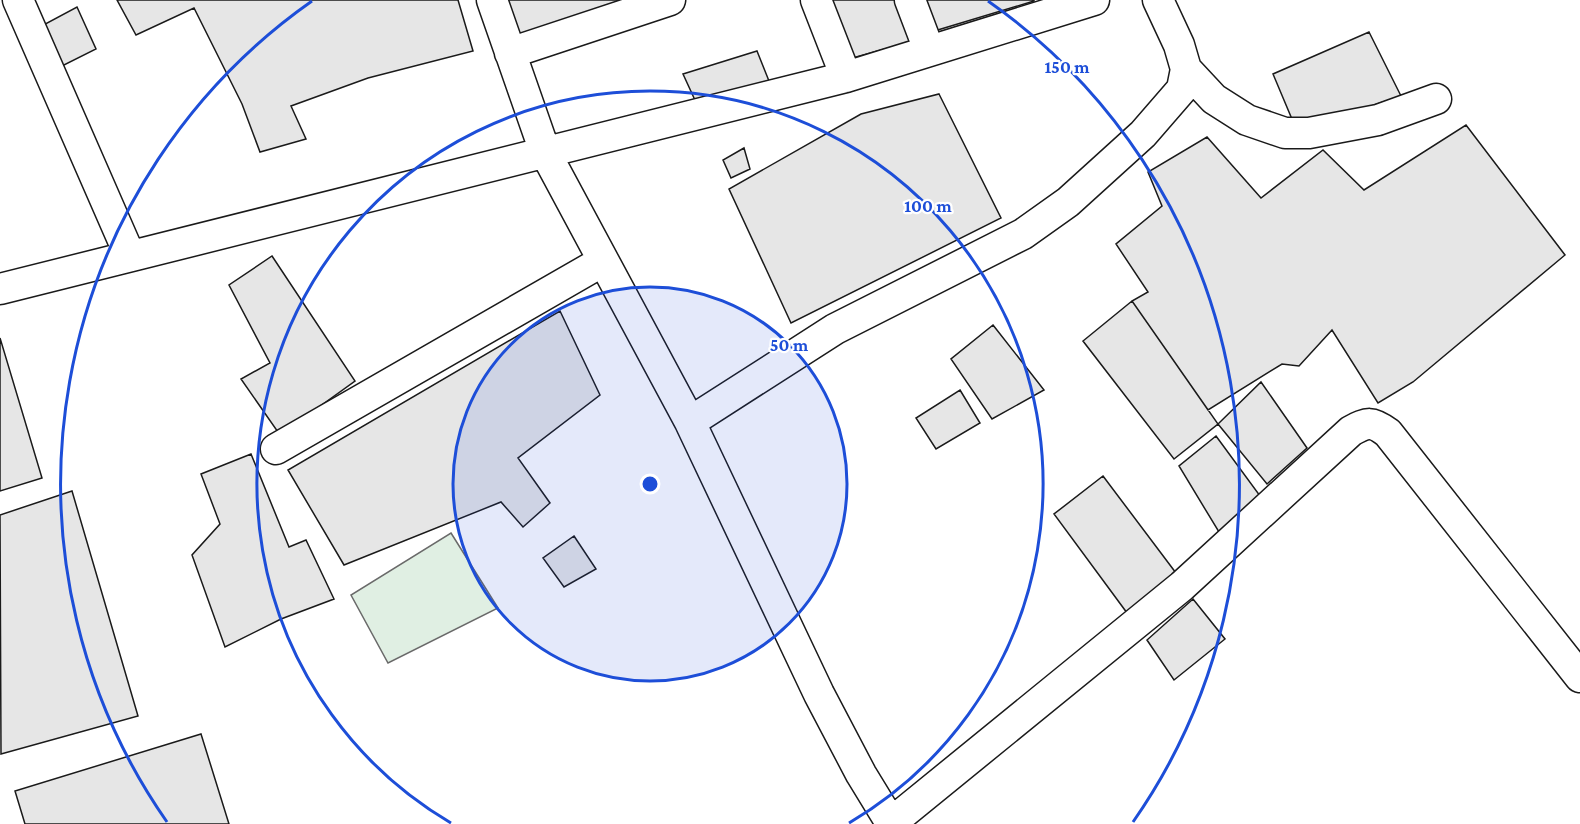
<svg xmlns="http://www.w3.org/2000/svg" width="1580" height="824" viewBox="0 0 1580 824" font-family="'Crimson Pro',serif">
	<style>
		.green { fill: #e0efe3; stroke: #6a6a6a; stroke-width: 1.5 }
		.building { fill: #e6e6e6; stroke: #1a1a1a; stroke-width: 1.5 }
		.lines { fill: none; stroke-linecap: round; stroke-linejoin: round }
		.minor-casing { stroke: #1a1a1a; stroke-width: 33 }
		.minor { stroke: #fff; stroke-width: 30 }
		.ring { fill: none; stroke: #1d4ed8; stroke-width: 3 }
		.centre { fill: #1d4ed8; stroke: #fff; stroke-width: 3 }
		.ring-label { font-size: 18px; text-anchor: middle; font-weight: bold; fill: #1d4ed8; stroke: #fff; stroke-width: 4.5; stroke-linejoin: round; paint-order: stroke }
	</style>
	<rect width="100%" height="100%" fill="#fff"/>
	<!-- green -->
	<path class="green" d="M451 533 498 608 388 663 351 595Z"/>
	<!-- building -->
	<path class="building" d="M117 0H458L473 51 368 78 291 106 306 139 260 152 242 104 194 8 136 35Z
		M499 0H617L621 9 516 39Z
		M827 0H895L910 42 849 59Z
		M914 0H1034V1L931 32Z
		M77 7 96 49 56 69 34 30Z
		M1369 32 1401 96 1297 131 1273 74Z
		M757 51 771 86 700 111 683 74Z
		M939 94 1001 218 791 323 729 189 861 114Z
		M1466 125 1565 255 1413 382 1378 403 1332 330 1299 366 1282 364 1208 410 1132 301 1148 292 1116 244 1162 206 1148 172 1207 137 1261 198 1323 150 1364 190Z
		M744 148 750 169 731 178 723 160Z
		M272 256 355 381 280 435 241 379 270 363 229 285Z
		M1132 301 1218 424 1174 459 1083 341Z
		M560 311 600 395 518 458 550 503 523 527 501 502 344 565 288 470Z
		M993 325 1044 390 992 419 951 359Z
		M0 338 42 478 0 491Z
		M1261 382 1307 448 1267 484 1218 424Z
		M960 390 980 423 936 449 916 418Z
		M1216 436 1266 504 1222 537 1179 466Z
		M251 454 289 547 306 540 334 599 281 619 225 647 192 555 220 524 201 474Z
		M1103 476 1179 577 1133 621 1054 514Z
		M72 491 138 716 1 754 0 515Z
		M574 536 596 569 564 587 543 558Z
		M1193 599 1225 639 1174 680 1147 640Z
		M201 734 229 824H25L15 791Z"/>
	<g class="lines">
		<!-- minor casing -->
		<g class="minor-casing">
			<path id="minor" d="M18 0 130 256
				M492 0 545 152 690 422 819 694 861 774 891 823 890 824
				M816 0 846 77
				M910 0 929 50
				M510 53 670 0
				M1186 69 1214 99 1247 120 1285 133H1309L1378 120 1436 99
				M0 289 846 77 1094 0
				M690 422 835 329 1023 234 1068 202 1143 134 1182 89 1186 69 1179 45 1158 0
				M276 449 603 261
				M891 823 1182 586 1351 431C1368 422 1372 421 1388 433L1580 677"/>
		</g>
		<!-- minor -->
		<use href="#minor" class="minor"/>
	</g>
	<!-- distance rings -->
	<circle cx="650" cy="484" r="197" fill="#1d4ed8" fill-opacity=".12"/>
	<g class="ring">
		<circle cx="650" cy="484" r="197"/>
		<path d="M451 823A393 393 0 1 1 849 823"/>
		<path d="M167 822A590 590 0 0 1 312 1M988 1A590 590 0 0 1 1133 822"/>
	</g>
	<circle cx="650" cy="484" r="9" class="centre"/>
	<g class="ring-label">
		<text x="1067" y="73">150 m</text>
		<text x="928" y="212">100 m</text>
		<text x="789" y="351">50 m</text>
	</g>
</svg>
